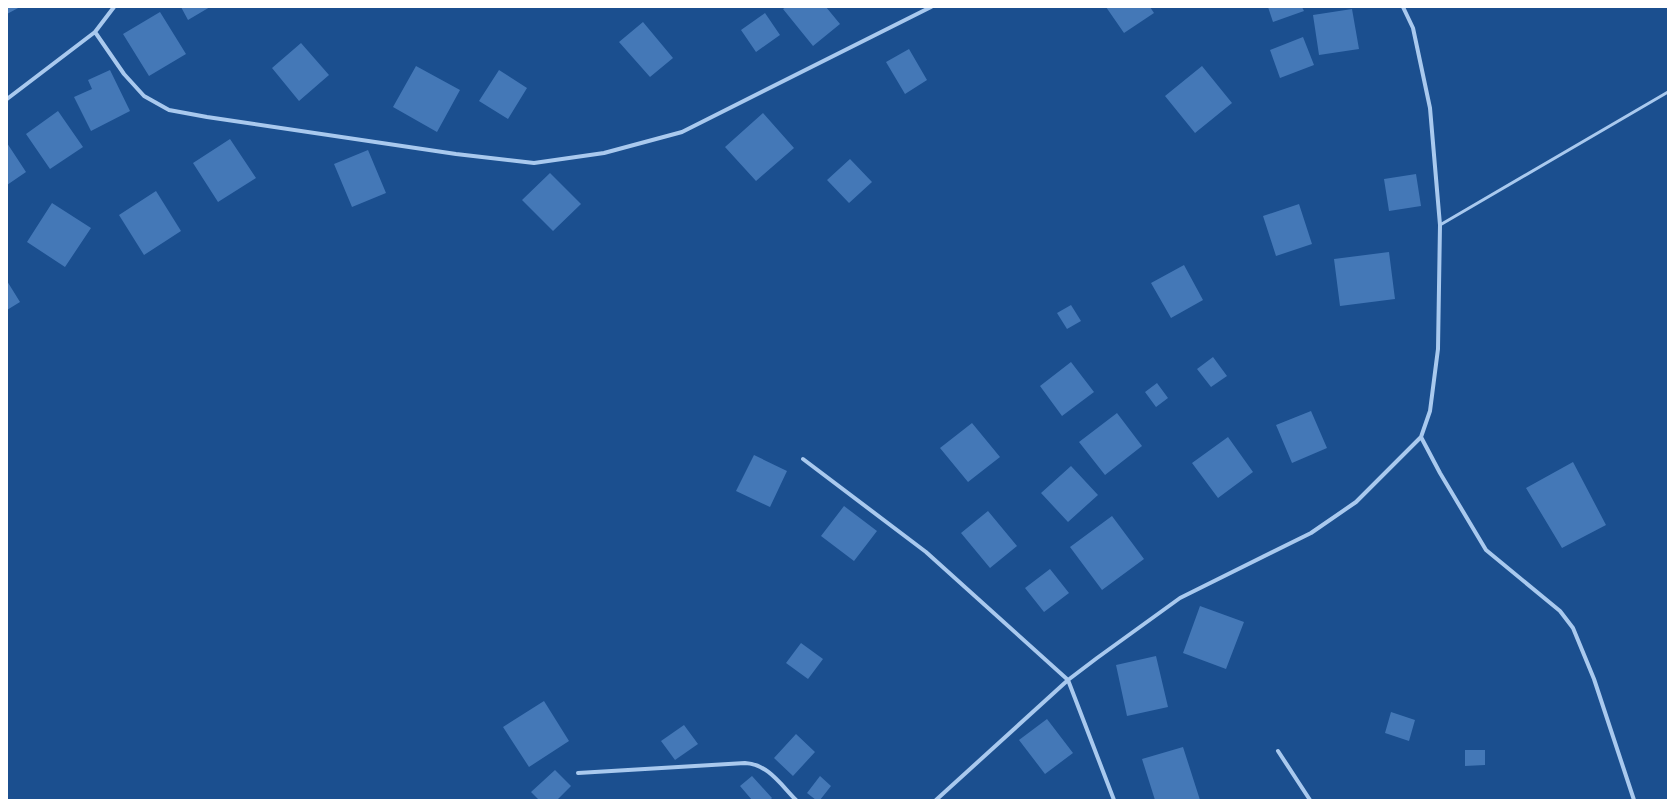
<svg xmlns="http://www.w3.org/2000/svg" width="1675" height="807" viewBox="0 0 1675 807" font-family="Rubik,sans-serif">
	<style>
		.building { fill: #4478b7 }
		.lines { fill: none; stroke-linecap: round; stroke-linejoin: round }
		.lane { stroke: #a9c9ee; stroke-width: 3 }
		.street { stroke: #a9c9ee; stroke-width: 4 }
	</style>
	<rect width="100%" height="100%" fill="#1b4f8f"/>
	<!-- building -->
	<path class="building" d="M7 7H20L7 14Z
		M181 7H210L188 20Z
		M786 7H826L840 24 813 46 783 9Z
		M1106 7H1150L1154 13 1124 33Z
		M1268 7H1302L1304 11 1273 22Z
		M1352 9 1359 49 1319 55 1313 15Z
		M160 12 186 54 149 76 123 34Z
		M765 13 780 35 756 52 741 30Z
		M643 22 673 58 650 77 619 42Z
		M1303 37 1314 65 1280 78 1270 50Z
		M301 43 329 75 299 101 272 68Z
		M909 49 927 80 905 94 886 62Z
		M416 66 460 90 437 132 393 107Z
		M1202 66 1232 103 1195 133 1165 96Z
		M110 70 130 111 91 131 74 97 92 89 88 80Z
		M499 70 527 88 508 119 479 101Z
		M58 111 83 147 50 169 26 134Z
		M763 113 794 148 756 181 725 147Z
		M230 139 256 178 218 202 193 163Z
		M7 143 26 172 7 185Z
		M368 150 386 193 352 207 334 164Z
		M850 159 872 182 849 203 827 180Z
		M550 173 581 204 553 231 522 200Z
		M1416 174 1421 206 1389 211 1384 179Z
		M156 191 181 231 144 255 119 215Z
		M52 203 91 228 65 267 27 242Z
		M1299 204 1312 244 1276 256 1263 216Z
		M1389 252 1395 299 1340 306 1334 259Z
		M1184 265 1203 300 1171 318 1151 283Z
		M7 281 20 302 7 310Z
		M1071 305 1081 321 1067 329 1057 313Z
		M1213 357 1227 376 1211 387 1197 369Z
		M1071 362 1094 392 1062 416 1040 386Z
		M1157 383 1168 398 1156 407 1145 392Z
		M1311 411 1327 448 1292 463 1276 425Z
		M1117 413 1142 446 1105 475 1079 442Z
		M972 423 1000 457 968 482 940 448Z
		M1228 437 1253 472 1218 498 1192 463Z
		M754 455 787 471 770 507 736 491Z
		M1573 462 1606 525 1562 548 1526 488Z
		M1071 466 1098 495 1068 522 1041 493Z
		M844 506 877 531 854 561 821 536Z
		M988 511 1017 546 990 568 961 533Z
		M1112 516 1144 559 1102 590 1070 547Z
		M1050 569 1069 593 1044 612 1025 588Z
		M1200 606 1244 622 1226 669 1183 653Z
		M801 643 823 659 808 679 786 663Z
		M1156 656 1168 707 1127 716 1116 665Z
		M544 701 569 741 529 767 503 727Z
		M1391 712 1415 720 1409 741 1385 733Z
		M1047 719 1073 753 1045 774 1019 740Z
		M684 725 698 744 675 760 661 741Z
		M796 734 815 752 793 776 774 758Z
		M1183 747 1200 800H1155L1142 759Z
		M1465 750H1485V765L1465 766Z
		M555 770 571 786 557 800H539L531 792Z
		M752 776 772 798 770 800H752L740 786Z
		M820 776 831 786 820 800H816L807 793Z"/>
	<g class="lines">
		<!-- lane -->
		<path class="lane" d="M1440 225 1668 92"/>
		<!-- street -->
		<path class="street" d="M95 32 124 74 144 96 169 110 207 117 456 154 534 163 604 153 682 132 931 7
			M7 99 95 32 114 7
			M1421 437 1440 473 1486 550 1560 611 1573 628 1594 679 1634 800
			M803 459 926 552 1068 680 1114 800
			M1278 751 1310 800
			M578 773 745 763C768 764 781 785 796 800
			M936 800 1068 680 1097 658 1180 598 1311 533 1356 502 1421 437 1430 411 1438 349 1440 225 1430 108 1413 28 1403 7"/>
	</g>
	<!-- border -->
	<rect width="1675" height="807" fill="none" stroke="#ffffff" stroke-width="16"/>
</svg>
